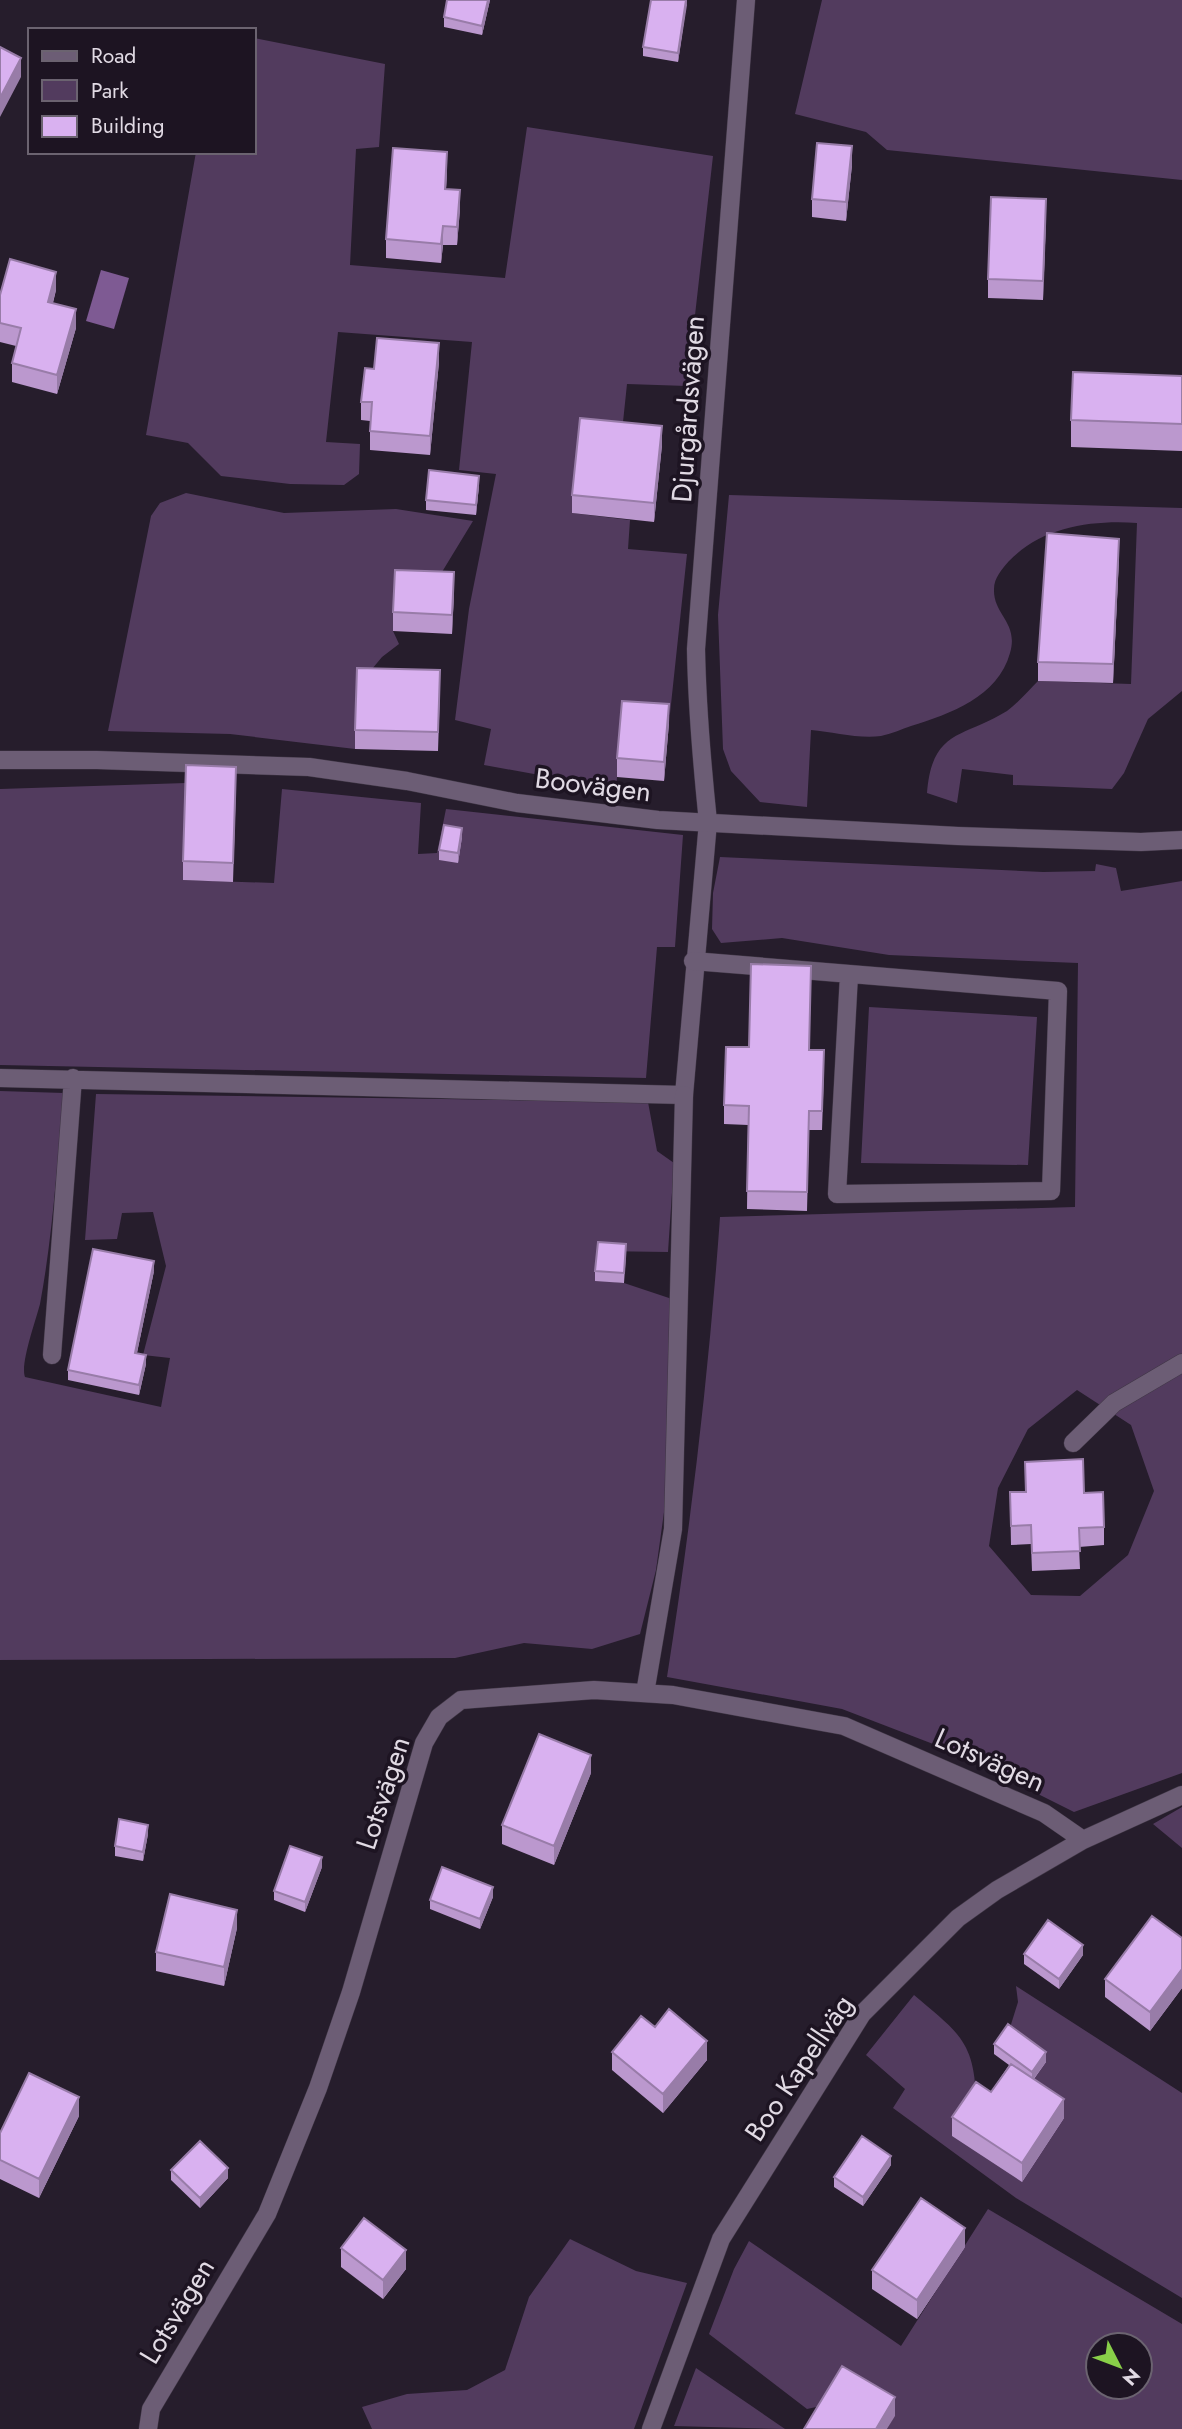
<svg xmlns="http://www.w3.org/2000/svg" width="1182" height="2429" viewBox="0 0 1182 2429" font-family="Jost,sans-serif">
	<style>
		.green { fill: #523b5e; fill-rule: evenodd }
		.water { fill: #7e5a93 }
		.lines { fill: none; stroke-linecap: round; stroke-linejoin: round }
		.service-casing { stroke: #403746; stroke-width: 19 }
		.minor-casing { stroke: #403746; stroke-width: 19 }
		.service { stroke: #6c5d75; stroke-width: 18 }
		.minor { stroke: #6c5d75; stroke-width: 18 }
		.wall { fill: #bb98ce }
		.shaded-wall { fill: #987ca8 }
		.building { fill: #d9b1f0; stroke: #987ca8; stroke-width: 2 }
		.labels { text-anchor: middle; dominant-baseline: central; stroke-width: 7; stroke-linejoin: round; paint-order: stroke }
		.street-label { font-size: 28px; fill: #e1dae4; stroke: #1d1422 }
	</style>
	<rect width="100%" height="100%" fill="#261d2c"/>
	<!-- green -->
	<path class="green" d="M822 0H1182V180L887 150 866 132 795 114Z
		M254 38 385 64 379 147 356 149 350 265 505 278 527 127 713 156 687 386 627 384 621 441 572 513 630 520 628 549 687 554 669 723 622 720 616 789 484 765 491 729 455 720 469 609 496 474 459 470 472 342 338 332 326 442 360 444 359 474 344 485 290 484 221 476 188 443 146 435 196 152H254Z
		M186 493 284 513 396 509 473 521 431 590 395 589 393 631 399 644 382 657 357 687 355 749 230 734 108 731 151 516 160 503Z
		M729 495 1182 508V691L1148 719 1124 773 1112 789 1013 785V775L962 769 957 803 927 793C932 729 963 738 1007 711 1018 703 1029 690 1038 681L1131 684 1137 523C1091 520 1042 527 1009 561 1002 569 994 578 994 589 993 615 1019 622 1010 653 998 697 950 714 911 726 902 729 891 734 881 736 859 739 833 732 811 730L807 807 760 802 731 771 723 749 718 615Z
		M186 783 184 880 274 883 282 789 421 803 418 854 437 853 446 809 683 835 675 947H657L646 1078 0 1065V789Z
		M720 857 1043 872 1095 871 1096 864 1116 868 1121 891 1182 881V1773L1074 1812 954 1752 842 1709 667 1677C691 1524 709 1371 720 1217L1075 1207 1078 963 889 955 782 938 721 943 712 929 713 893ZM1077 1390 1131 1425 1154 1491 1128 1555 1080 1596 1031 1595 989 1546 998 1488 1028 1429Z
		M869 1007 1037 1017 1028 1165 861 1163Z
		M0 1091 64 1093C57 1163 53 1234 40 1304 36 1320 20 1364 25 1377L161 1407 170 1358 143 1355 166 1266 153 1212 122 1213 117 1239 85 1240 96 1094 648 1102 657 1151 674 1163 668 1252 598 1251 595 1280 624 1283 672 1299 665 1505 656 1570 640 1634 592 1649 524 1643 455 1658 0 1660Z
		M1182 1807V1848L1153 1824Z
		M1016 1986 1182 2093V2298L1016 2198 893 2108 905 2089 866 2055 914 1995C957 2032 975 2040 976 2101L1011 2083 1008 2034 1018 2002Z
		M988 2209 1182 2324V2429H887L895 2415 830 2404 807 2409 709 2334 734 2269 749 2241 901 2346ZM1098 2345H1140V2387H1098Z
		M570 2239 636 2271 687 2283 634 2429H372L362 2407 407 2394 467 2390 505 2370 529 2297Z
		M696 2368 785 2429 674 2426Z"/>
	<!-- water -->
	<path class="water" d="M101 270 129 278 114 329 86 321Z"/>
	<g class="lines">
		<!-- service casing -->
		<g class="service-casing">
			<path id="service" d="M0 1078 684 1095 708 822
				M52 1355 73 1078
				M1073 1443 1114 1403 1182 1363"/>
		</g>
		<!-- minor casing -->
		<g class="minor-casing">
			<path id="minor" d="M0 760H97L309 767 407 781 517 803 658 820 958 836 1141 842 1182 840
				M708 822C702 764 697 707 696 649L746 0
				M693 961 1058 991 1051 1191 837 1194 849 975
				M645 1693 673 1529 684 1095
				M148 2429 151 2409 267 2214 318 2088 351 1992 424 1743 439 1717 461 1700 594 1690 673 1695 844 1726 1044 1813 1083 1840
				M651 2429 721 2239 862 2014 958 1918 997 1890 1083 1840 1182 1795"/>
		</g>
		<!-- service -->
		<use href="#service" class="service"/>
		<!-- minor -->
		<use href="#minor" class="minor"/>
	</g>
	<!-- wall -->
	<path class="wall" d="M447 0H490L482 35 444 27V17Z
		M687 0 678 62 643 56V47Z
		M852 165 846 221 812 217V199Z
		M447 171 446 189 460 209 457 245H443L441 263 386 258V239Z
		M1046 218 1043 300 988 298V279Z
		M56 290 53 303 76 328 57 394 12 382V363L16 346 0 342V295Z
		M439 362 430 455 370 450V421L361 420V402L374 369Z
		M1182 376V451L1071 447V420Z
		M662 445 654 522 572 513V495Z
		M479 485 476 515 426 510V500Z
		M1119 557 1113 683 1038 681V662Z
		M454 591 452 634 393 631V612Z
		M440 689 438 751 355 749V730Z
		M669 723 664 781 617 777V758Z
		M236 786 233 882 183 880V861Z
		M462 837 458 863 439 860V850Z
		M811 985 809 1050 824 1069 822 1130H809L807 1211 747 1209 748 1125 724 1124V1105L749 1047Z
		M626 1254 624 1283 595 1281V1271Z
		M154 1271 137 1353 146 1364 139 1395 68 1380V1370Z
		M1010 1492 1084 1493 1104 1527V1545L1079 1547 1080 1569 1032 1571 1031 1544 1011 1545Z
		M591 1773 554 1865 502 1844V1825Z
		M148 1834 143 1861 115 1856V1846Z
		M322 1867 305 1912 274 1900V1891Z
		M493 1897 480 1929 430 1909V1900Z
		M237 1928 224 1986 156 1971V1952Z
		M1182 1938V1988L1150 2031 1105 1997V1979Z
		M1024 1954 1083 1955 1059 1989 1024 1964Z
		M655 2027 707 2060 663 2113 612 2070V2052Z
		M994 2044 1046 2062 1034 2079 1064 2118 1022 2182 952 2136V2117L991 2092 1009 2065 994 2054Z
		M79 2116 39 2198 0 2179V2133Z
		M891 2165 863 2206 834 2187V2177Z
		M171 2170 228 2178 200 2208 171 2180Z
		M965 2247 917 2319 872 2289V2270Z
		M341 2248 406 2269 383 2299 341 2267Z"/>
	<!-- shaded-wall -->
	<path class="shaded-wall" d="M488 0H490L482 35V26Z
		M686 0 687 5 678 62V53Z
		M21 58V77L0 117V98Z
		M852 146V165L846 221V202Z
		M447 152V171L445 208V189Z
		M460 190V209L457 245V227Z
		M1046 199V218L1043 300V281Z
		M443 226V245L441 263V244Z
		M56 272V290L48 321V302Z
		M76 309V328L57 394V375Z
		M439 343V362L430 455V436Z
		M662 426V445L654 522V503Z
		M479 476V485L476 515V505Z
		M1119 539V557L1113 683V664Z
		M454 572V591L452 634V615Z
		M669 704V723L664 781V762Z
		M462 828V837L458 863V853Z
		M154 1261V1271L135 1362V1353Z
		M146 1355V1364L139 1395V1385Z
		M591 1755V1773L554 1865V1846Z
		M148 1825V1834L143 1861V1852Z
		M322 1857V1867L305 1912V1902Z
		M493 1887V1897L480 1929V1919Z
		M237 1910V1928L224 1986V1967Z
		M1083 1945V1955L1059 1989V1979Z
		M1182 1969V1988L1150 2031V2012Z
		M707 2041V2060L663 2113V2094Z
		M1046 2052V2062L1032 2081V2072Z
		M79 2097V2116L39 2198V2179Z
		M1064 2099V2118L1022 2182V2163Z
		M891 2156V2165L863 2206V2197Z
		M228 2168V2178L200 2208V2198Z
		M965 2228V2247L917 2319V2300Z
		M406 2250V2269L383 2299V2280Z
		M895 2397V2416L887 2429H876Z"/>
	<!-- building -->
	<path class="building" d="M447 0H488L482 26 444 17Z
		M651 0H686L678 53 643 47Z
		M0 47 21 58 0 98Z
		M817 143 852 146 846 202 812 199Z
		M393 148 447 152 445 189 460 190 457 227 443 226 441 244 386 239Z
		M991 197 1046 199 1043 281 988 279Z
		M10 259 56 272 48 302 76 309 57 375 12 363 21 328 0 323V295Z
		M377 338 439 343 430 436 370 431 372 402H361L365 368 374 369Z
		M1073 372 1182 376V424L1071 420Z
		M580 418 662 426 654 503 572 495Z
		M429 470 479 476 476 505 426 500Z
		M1047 533 1119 539 1113 664 1038 662Z
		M395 570 454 572 452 615 393 612Z
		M357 668 440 670 438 732 355 730Z
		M622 701 669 704 664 762 617 758Z
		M186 765 236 767 233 863 183 861Z
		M444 825 462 828 458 853 439 850Z
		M751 964 811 966 809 1050H824L822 1111H809L807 1192 747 1191 749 1106 724 1105 726 1047H749Z
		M598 1242 626 1244 624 1273 595 1271Z
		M93 1249 154 1261 135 1353 146 1355 139 1385 68 1370Z
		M1083 1459 1084 1493 1103 1492 1104 1527 1079 1528 1080 1551 1032 1553 1031 1525 1011 1526 1010 1492H1026L1025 1462Z
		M539 1734 591 1755 554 1846 502 1825Z
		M119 1819 148 1825 143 1852 115 1846Z
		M290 1846 322 1857 305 1902 274 1891Z
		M442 1867 493 1887 480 1919 430 1900Z
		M170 1894 237 1910 224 1967 156 1952Z
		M1152 1916 1182 1938V1969L1150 2012 1105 1979Z
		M1048 1920 1083 1945 1059 1979 1024 1954Z
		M669 2009 707 2041 663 2094 612 2052 641 2016 655 2027Z
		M1008 2024 1046 2052 1032 2072 994 2044Z
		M1011 2064 1064 2099 1022 2163 952 2117 976 2082 991 2092Z
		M29 2073 79 2097 39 2179 0 2160V2133Z
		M862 2136 891 2156 863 2197 834 2177Z
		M200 2141 228 2168 200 2198 171 2170Z
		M921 2198 965 2228 917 2300 872 2270Z
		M364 2218 406 2250 383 2280 341 2248Z
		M842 2366 895 2397 876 2429H804Z"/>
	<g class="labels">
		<!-- street labels -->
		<g class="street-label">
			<text transform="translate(688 409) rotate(-86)">Djurgårdsvägen</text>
			<text transform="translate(593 785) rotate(7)">Boovägen</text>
			<text transform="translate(990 1760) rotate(24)">Lotsvägen</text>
			<text transform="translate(383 1793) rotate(-72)">Lotsvägen</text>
			<text transform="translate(799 2068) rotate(-56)">Boo Kapellväg</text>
			<text transform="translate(177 2311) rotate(-59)">Lotsvägen</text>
		</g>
	</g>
	<!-- legend -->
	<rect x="28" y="28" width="228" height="126" fill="#1d1422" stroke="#6b6370" stroke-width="2"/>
	<rect x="42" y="51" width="35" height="10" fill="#6c5d75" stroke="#6b6370" stroke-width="2"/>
	<text x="91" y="63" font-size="21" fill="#e1dae4">Road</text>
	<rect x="42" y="80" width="35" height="21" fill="#523b5e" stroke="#6b6370" stroke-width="2"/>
	<text x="91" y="98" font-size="21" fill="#e1dae4">Park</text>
	<rect x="42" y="116" width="35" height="21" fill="#d9b1f0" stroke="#6b6370" stroke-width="2"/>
	<text x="91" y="133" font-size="21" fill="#e1dae4">Building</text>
	<!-- north arrow -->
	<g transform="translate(1119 2366) rotate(132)"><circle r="33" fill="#1d1422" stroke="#6b6370" stroke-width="2"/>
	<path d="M0-5L12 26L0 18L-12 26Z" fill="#89cf49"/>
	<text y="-10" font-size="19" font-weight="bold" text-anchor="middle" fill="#e1dae4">N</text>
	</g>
</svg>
